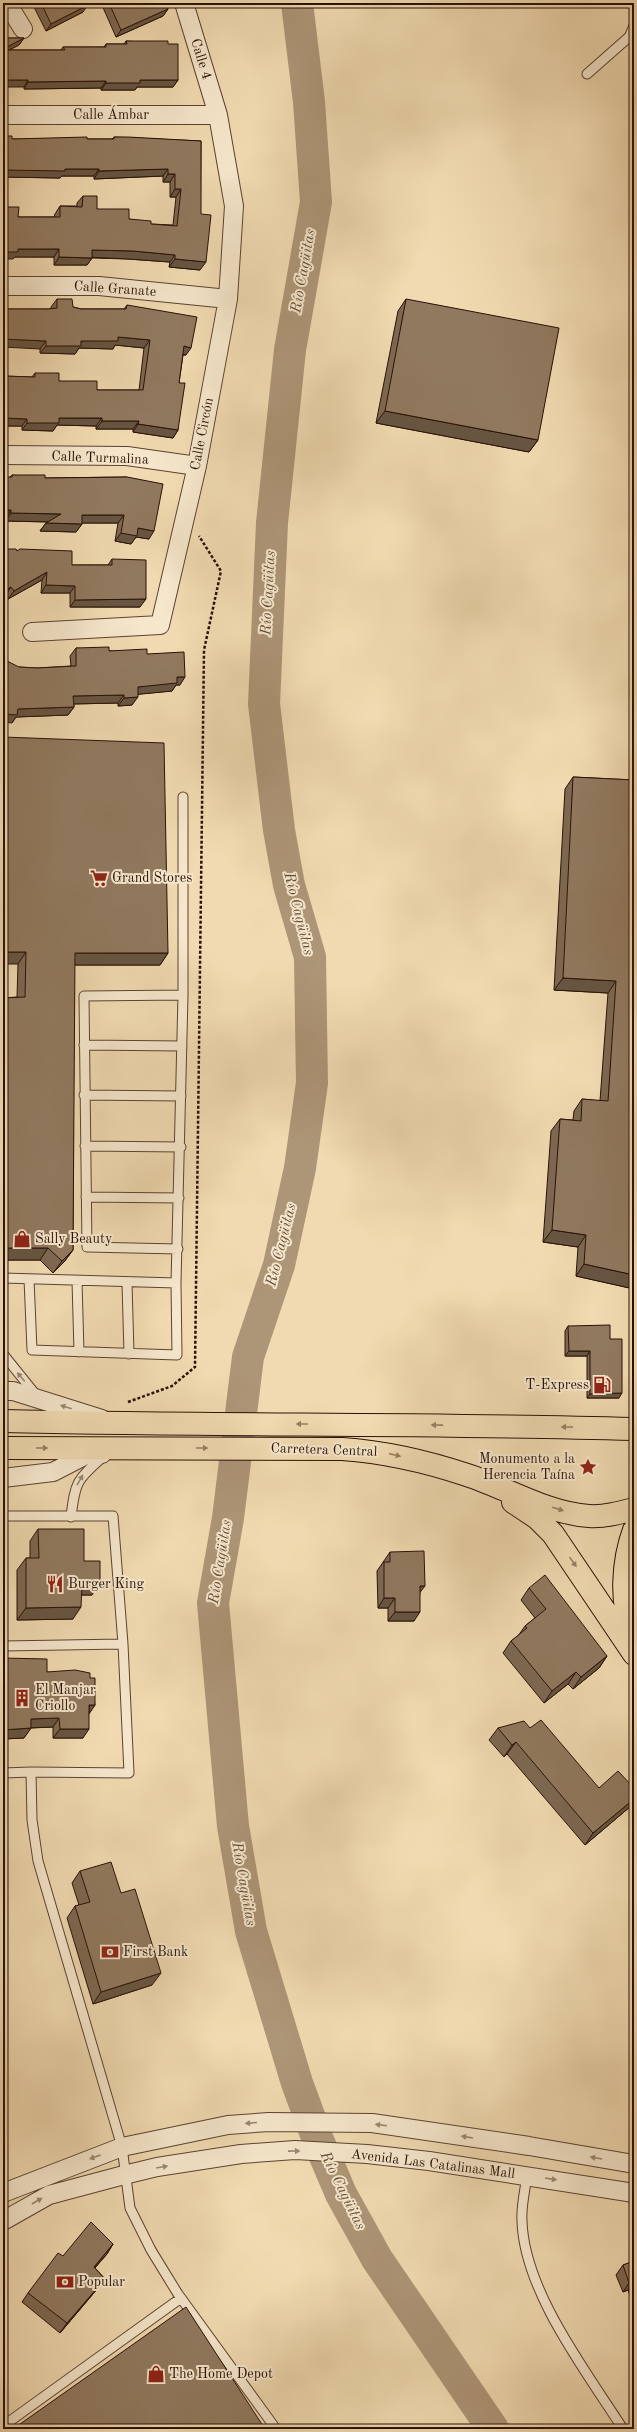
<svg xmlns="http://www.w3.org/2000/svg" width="637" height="2432" viewBox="0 0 637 2432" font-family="'Old Standard TT',serif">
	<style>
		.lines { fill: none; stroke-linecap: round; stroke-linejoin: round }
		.river { stroke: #ad9577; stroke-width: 32 }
		.lane-casing { stroke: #5b4232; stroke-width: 11 }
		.street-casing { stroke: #5b4232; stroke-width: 20 }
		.primary-casing { stroke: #291007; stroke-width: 24 }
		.path { stroke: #291007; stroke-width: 2.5; stroke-dasharray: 3 2; stroke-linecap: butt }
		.lane { stroke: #f6e7cc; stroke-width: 9 }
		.street { stroke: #f6e7cc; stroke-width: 18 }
		.primary { stroke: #f1dab1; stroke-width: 22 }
		.wall { fill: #7d6852; stroke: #291007 }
		.shaded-wall { fill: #665542; stroke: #291007 }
		.building { fill: #91795f; stroke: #291007 }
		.oneway { fill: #9a8673 }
		.oneway2 { fill: #977f64 }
		.labels { text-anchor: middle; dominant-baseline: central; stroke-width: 4; stroke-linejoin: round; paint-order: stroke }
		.street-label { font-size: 14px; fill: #291007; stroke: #f6e7cc }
		.poi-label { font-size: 14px; fill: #291007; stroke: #f6e7cc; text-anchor: start }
		.water-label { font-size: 15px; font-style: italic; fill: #644c39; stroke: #f6e7cc }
	</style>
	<rect width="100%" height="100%" fill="#f1dab1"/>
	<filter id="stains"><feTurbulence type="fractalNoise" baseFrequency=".005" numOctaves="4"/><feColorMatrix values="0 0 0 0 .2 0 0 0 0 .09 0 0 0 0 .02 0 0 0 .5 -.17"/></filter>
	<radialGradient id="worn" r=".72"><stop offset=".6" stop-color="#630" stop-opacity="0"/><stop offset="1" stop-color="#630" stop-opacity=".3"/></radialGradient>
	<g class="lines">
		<!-- river -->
		<path class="river" d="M297 3 309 102 316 202 290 350 272 523 264 704 279 830 289 885 310 957 312 1083 300 1168 279 1265 248 1357 228 1518 213 1603 233 1826 251 1931 297 2083 318 2140 341 2194 377 2259 493 2429"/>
		<!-- lane casing -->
		<g class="lane-casing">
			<path id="lane" d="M587 74 629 37 634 26
				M84 1045 182 1046
				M84 1095 181 1096
				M85 1146 181 1147
				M86 1197 179 1198
				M178 1249 87 1247 84 996 183 995
				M3 1278 176 1283 183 995V797
				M29 1279 32 1350 177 1355 176 1283
				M77 1281 79 1352
				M127 1283 129 1354
				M3 1354 36 1395
				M3 1516H113L123 1644 129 1773 31 1772 32 1820 38 1861 122 2147 130 2208 151 2250 178 2294 276 2429
				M71 1517C75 1482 77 1479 104 1456
				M3 1646 123 1644
				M3 1773 31 1772
				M527 2176C525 2190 521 2206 522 2221 524 2291 586 2371 623 2429
				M3 2426 181 2298"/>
		</g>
		<!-- street casing -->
		<g class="street-casing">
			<path id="street" d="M7 3 23 29
				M3 115H218
				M3 286H99L228 299
				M3 455 127 456 197 466
				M32 632 160 625 197 466 228 299 234 206 218 115 184 3
				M3 1391H13L102 1419
				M3 1478 53 1472 86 1455 102 1454
				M3 2193 122 2147 228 2125 269 2122 372 2123 529 2146 634 2164
				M3 2221 49 2195 124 2175 157 2167 241 2154 295 2150 367 2154 429 2161 634 2193"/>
		</g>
		<!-- primary casing -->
		<g class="primary-casing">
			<path id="primary" d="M3 1421C213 1426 424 1423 634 1429
				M3 1448 342 1449C386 1452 425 1461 467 1475 507 1488 546 1513 589 1516 604 1517 619 1513 634 1509
				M513 1502 537 1518 553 1534 634 1654
				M634 1530C623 1560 619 1604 634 1634"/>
		</g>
		<!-- path -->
		<path class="path" d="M128 1402 172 1386 195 1367 204 650 221 571 199 536"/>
		<!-- lane -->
		<use href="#lane" class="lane"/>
		<!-- street -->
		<use href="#street" class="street"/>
		<!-- primary -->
		<use href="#primary" class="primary"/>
	</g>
	<!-- wall -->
	<path class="wall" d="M34 3H86L83 12 46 31 33 5Z
		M101 3H165L168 9 163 16 116 37Z
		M3 38H24L19 45 9 50H61L63 47H104L106 44H124L126 41 168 44 178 80 173 87H137L135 90H101V88L24 89V87Z
		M3 136 12 139H112L114 137 201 141 200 270 169 267 170 262 128 259 92 258 87 265H54V257H15L13 259 18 217H54L55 214 60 206H77V203L83 196 97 209 129 219 151 224 173 225 176 197H170V182H163V176L94 179V176H62L60 178 3 177Z
		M57 299 73 307 81 309H124L127 305 186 355H183L179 383 178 430 173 438 133 432V429H96V426L57 425 53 431 22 430V426H3V376L32 377 35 373 59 381 97 390H139L144 348 115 345 113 349 79 348 75 354 40 353V349L4 309H51V307Z
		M406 299 538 440 529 452 376 423 398 311Z
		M12 475 45 478 127 477 149 539 136 537 131 544 115 541 118 523H82V524L76 532 40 531 46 523 48 522 6 521 10 477Z
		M17 551 72 565H108L112 559 140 607H70V593H41L42 580 8 599 6 595Z
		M76 648 147 654 180 685H176L172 691 138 694 132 705 118 706V703L74 704V707L68 715 16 717 12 723 19 667 37 668 71 666 70 656Z
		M3 737 168 953 160 965H74L73 1250 64 1262 53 1273 40 1260H3V998L17 997 18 964Z
		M573 777 634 780V1289L576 1276 578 1247 543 1242 551 1131 560 1119 573 1120 574 1111 582 1099 600 1101 608 993 554 990 565 789Z
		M568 1326 610 1339 619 1398H587V1356H565V1331Z
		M38 1529 84 1561 92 1595H81L73 1619 17 1620V1570L26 1558H30V1541Z
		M390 1552 420 1593 414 1621H388V1608H378L377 1571Z
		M529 1588 607 1656 599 1668 573 1689 568 1684 544 1703 503 1653 511 1641 518 1636 525 1626 535 1618 521 1600Z
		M3 1658 47 1672 90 1678 95 1705 89 1713 83 1738H53V1727L31 1728 24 1738 3 1739Z
		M498 1728H530L599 1788 631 1806 585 1845 507 1754 504 1757 489 1740Z
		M80 1871 152 1985 93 2004 67 1918 75 1906 79 1905 72 1883Z
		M113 2244 107 2254 95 2268 105 2279 98 2288 60 2333 22 2302 28 2293 63 2256Z
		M634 2261V2308L628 2290 623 2292 616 2275 623 2265Z"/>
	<!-- shaded-wall -->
	<path class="shaded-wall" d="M88 5 83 12 46 31 51 24Z
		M168 9 163 16 116 37 121 30Z
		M24 38 19 45 3 53 5 48Z
		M3 80H28L24 87H3Z
		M140 80H178L173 87H137L135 90H101L106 83Z
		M106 81 101 88 24 89 28 82Z
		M65 169H99L94 176H62L60 178 3 177V170Z
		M168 169 163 176 94 179 99 171Z
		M168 174H175L170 182H163Z
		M175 189H181L176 197H170Z
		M18 249H59L54 257H15L13 259H3V252Z
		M92 250 133 251 175 255 170 262 128 259 87 257Z
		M59 257 92 258 87 265H54Z
		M175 259 206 262 200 270 169 267Z
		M118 337 150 340 144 348 115 345 113 349 79 348 75 354 40 353 46 346 81 341Z
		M3 339 46 341 40 349 3 347Z
		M184 346 191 348 186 355 179 354Z
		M385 411 538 440 529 452 376 423Z
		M3 418 27 419 22 426H3Z
		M59 418H102L96 426 57 425 53 431 22 430 27 423Z
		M102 421H139L133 429H96Z
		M138 424 178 430 173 438 133 432Z
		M3 510H11L6 518H3Z
		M11 513 61 514 56 522 6 521Z
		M82 515H124L118 523H77Z
		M46 523 82 524 76 532 40 531Z
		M138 528 154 531 149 539 136 537 131 544 115 541 121 533Z
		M47 572 42 580 8 599 14 591Z
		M46 585 75 586 70 593H41Z
		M11 587 6 595 3 597V592Z
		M146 599 140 607H70L75 600Z
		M177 677H185L180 685H176L172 691 132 695 138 687Z
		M124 695 118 703 68 704 73 696Z
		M138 697 132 705 118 706 124 698Z
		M74 707 68 715 16 717 12 723 3 722V714L18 709Z
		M3 952H26L18 964H3Z
		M75 953H168L160 965H66Z
		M563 978 616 981 608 993 554 990Z
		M552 1230 586 1235 578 1247 543 1242Z
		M3 1248H48L40 1260H3Z
		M73 1250 64 1262 53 1273 62 1261Z
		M584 1264 634 1275V1289L576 1276Z
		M569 1351H590L587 1356H565Z
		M622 1393 619 1398H587L590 1394Z
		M82 1583H100L92 1595H73Z
		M420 1586H425L418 1595Z
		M384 1598H395L388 1608H378Z
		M81 1607 73 1619 17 1620 26 1608Z
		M395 1612H420L414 1621H388Z
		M607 1656 599 1668 573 1689 581 1677Z
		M576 1672 568 1684 544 1703 552 1691Z
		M89 1705H95L89 1714Z
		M59 1718 53 1727 25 1728 31 1719Z
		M31 1728 24 1738 3 1739V1730Z
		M60 1729H89L83 1738H53Z
		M516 1742 507 1754 504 1757 512 1745Z
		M634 1799V1802L631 1806 585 1845 593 1833Z
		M161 1973 152 1985 93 2004 101 1992Z
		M113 2244 107 2254 87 2276 94 2267Z
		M105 2279 98 2288 60 2333 67 2323Z
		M634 2281 628 2290 623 2292 629 2283Z"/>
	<!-- building -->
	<path class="building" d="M41 3H86L88 5 51 24Z
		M109 3H165L168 9 121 30Z
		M3 38H24L5 48V50H65L63 47H106V44H127L126 41H168V44H178V80H140V83H106V81L28 82V80H3Z
		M3 136H12V139L87 137V139H114V137H128L201 141V214L211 215 206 262 175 259V255L133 251 92 250V258L59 257V249H18V252H3V207H19L18 217H60V206L82 207 83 196H97V209H129V219L151 221V224L177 226 181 189H175V174H168V169L99 171V169H65V171L3 170Z
		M57 299H72L73 307 81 309H126L127 305 197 317 191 348 184 346 179 383H185L178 430 138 424 139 421H102V418H59V423H27V419L3 418V376L35 377V373H59V381H97V390H143L150 340 118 337V341H81V346H46V341L3 339V306H4V309H48L57 308Z
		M406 299 559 328 538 440 385 411Z
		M12 475H45V478L127 477 163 484 154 531 138 528 137 536 121 533 124 515H82V524L46 523 61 514 11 513V510H3V477H12Z
		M3 549H16L17 551 20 549 72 551V565H112V559L146 560V599L75 600V586L46 585 47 572 14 591 11 587 3 592Z
		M109 647V651L147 649V654L184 652 185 677H177V683L138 687V697L124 698V695L73 696 74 707 18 709 17 715 3 714V659L19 667 37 668 76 666V648Z
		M3 737 164 743 168 953H75L73 1250 62 1261 48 1248H3V998L25 997 26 952H3Z
		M573 777 634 780V1275L584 1264 586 1235 552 1230 560 1119 581 1121 582 1099 608 1101 616 981 563 978Z
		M610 1325V1339H622V1393L590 1394V1351H569L568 1326Z
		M38 1529H84V1561H100V1583H82L81 1607 26 1608V1558H39Z
		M424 1551 425 1586H420V1612H395V1598H384V1562H390V1552Z
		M545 1575 607 1656 581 1677 576 1672 552 1691 511 1641 527 1628 525 1626 546 1609 529 1588Z
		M3 1658 47 1659V1672L75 1670 90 1673V1678H95V1705H89V1729H60L59 1718 31 1719V1728L3 1730Z
		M541 1720 599 1788 618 1771 634 1788V1799L593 1833 516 1742 512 1745 498 1728 524 1721 530 1728Z
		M111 1862 121 1893 135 1889 161 1973 101 1992 75 1906 90 1902 80 1871Z
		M91 2222 113 2244 94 2267 105 2279 67 2323 28 2293 58 2253 63 2256Z
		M634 2261V2281L629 2283 623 2265Z
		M186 2307 265 2429H13Z"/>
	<!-- one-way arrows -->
	<defs><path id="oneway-solid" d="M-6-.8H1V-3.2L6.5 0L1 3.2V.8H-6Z"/></defs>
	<g class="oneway">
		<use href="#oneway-solid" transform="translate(21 1377) rotate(-130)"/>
		<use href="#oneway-solid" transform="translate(66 1407) rotate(-163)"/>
		<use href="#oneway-solid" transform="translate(80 1480) rotate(-60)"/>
		<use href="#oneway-solid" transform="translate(251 2123) rotate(175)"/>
		<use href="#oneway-solid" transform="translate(381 2125) rotate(-173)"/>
		<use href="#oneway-solid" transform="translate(467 2137) rotate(-171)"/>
		<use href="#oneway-solid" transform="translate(294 2151) rotate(-1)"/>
		<use href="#oneway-solid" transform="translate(95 2157) rotate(160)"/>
		<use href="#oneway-solid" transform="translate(596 2158) rotate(-170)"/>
		<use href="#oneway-solid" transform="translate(162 2167) rotate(-10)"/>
		<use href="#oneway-solid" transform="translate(551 2179) rotate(9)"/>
		<use href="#oneway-solid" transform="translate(37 2201) rotate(-30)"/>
	</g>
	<g class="oneway2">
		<use href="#oneway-solid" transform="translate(302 1424) rotate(180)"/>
		<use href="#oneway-solid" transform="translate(437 1425) rotate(-179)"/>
		<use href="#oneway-solid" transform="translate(567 1427) rotate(-180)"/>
		<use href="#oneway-solid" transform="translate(42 1448)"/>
		<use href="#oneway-solid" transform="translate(202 1448)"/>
		<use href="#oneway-solid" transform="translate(395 1455) rotate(13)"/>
		<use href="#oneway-solid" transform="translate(558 1509) rotate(18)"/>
		<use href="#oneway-solid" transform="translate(573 1562) rotate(55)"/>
	</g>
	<!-- icons -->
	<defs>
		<g id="supermarket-bare" transform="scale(1.38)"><path d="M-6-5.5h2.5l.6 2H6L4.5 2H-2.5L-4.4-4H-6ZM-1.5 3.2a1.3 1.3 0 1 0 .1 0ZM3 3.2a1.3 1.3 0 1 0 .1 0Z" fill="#8f2418" stroke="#f6e7cc" stroke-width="2.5" paint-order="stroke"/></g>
		<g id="shop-bare" transform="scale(1.38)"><path d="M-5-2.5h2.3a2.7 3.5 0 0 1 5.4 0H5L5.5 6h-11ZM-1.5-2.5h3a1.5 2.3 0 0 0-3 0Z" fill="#8f2418" stroke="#f6e7cc" stroke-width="2.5" paint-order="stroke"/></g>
		<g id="fuel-bare" transform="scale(1.38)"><path d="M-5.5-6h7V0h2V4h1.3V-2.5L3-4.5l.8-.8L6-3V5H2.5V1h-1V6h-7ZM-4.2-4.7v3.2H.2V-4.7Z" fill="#8f2418" stroke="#f6e7cc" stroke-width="2.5" paint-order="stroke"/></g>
		<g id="sight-bare" transform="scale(1.38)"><path d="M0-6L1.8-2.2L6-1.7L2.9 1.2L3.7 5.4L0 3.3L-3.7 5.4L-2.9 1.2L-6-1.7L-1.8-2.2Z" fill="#8f2418" stroke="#f6e7cc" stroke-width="2.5" paint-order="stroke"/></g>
		<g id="restaurant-bare" transform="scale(1.38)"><path d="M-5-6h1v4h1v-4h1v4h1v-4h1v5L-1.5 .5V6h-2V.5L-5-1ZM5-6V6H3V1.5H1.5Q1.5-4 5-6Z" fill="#8f2418" stroke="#f6e7cc" stroke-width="2.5" paint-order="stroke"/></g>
		<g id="building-bare" transform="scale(1.38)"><path d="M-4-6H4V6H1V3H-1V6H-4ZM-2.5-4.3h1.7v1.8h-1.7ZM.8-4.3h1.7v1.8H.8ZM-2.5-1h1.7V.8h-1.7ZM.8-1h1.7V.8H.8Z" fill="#8f2418" stroke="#f6e7cc" stroke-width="2.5" paint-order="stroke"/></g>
		<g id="bank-bare" transform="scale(1.38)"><path d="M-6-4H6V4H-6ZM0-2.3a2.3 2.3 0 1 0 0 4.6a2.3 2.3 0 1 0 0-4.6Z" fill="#8f2418" stroke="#f6e7cc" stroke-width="2.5" paint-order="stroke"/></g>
	</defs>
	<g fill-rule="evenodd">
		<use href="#supermarket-bare" x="99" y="878"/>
		<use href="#shop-bare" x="22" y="1239"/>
		<use href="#fuel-bare" x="602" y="1385"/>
		<use href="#sight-bare" x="588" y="1467"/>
		<use href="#restaurant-bare" x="55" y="1584"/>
		<use href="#building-bare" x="22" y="1698"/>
		<use href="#bank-bare" x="110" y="1952"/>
		<use href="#bank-bare" x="65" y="2282"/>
		<use href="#shop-bare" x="156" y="2374"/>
	</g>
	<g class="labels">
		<!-- street labels -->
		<g class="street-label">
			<text transform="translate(201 59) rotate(73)">Calle 4</text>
			<text x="111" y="115">Calle Ámbar</text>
			<text transform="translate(115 289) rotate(4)">Calle Granate</text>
			<text transform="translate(202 434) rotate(-79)">Calle Circón</text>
			<text transform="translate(100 458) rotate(2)">Calle Turmalina</text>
			<text transform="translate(324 1450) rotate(2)">Carretera Central</text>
			<text transform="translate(433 2164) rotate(7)">Avenida Las Catalinas Mall</text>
		</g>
		<!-- poi labels -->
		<g class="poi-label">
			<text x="112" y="878">Grand Stores</text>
			<text x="35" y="1239">Sally Beauty</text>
			<text x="589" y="1385" text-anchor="end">T-Express</text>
			<text x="575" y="1459" text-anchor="end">Monumento a la<tspan x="575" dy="16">Herencia Taína</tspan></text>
			<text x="68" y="1584">Burger King</text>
			<text x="35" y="1690">El Manjar<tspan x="35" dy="16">Criollo</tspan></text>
			<text x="123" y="1952">First Bank</text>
			<text x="78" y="2282">Popular</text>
			<text x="169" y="2374">The Home Depot</text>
		</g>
		<!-- water labels -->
		<g class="water-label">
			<text transform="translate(304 271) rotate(-80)">Río Cagüitas</text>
			<text transform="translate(269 593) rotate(-87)">Río Cagüitas</text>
			<text transform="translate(298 914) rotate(76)">Río Cagüitas</text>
			<text transform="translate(282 1245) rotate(-76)">Río Cagüitas</text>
			<text transform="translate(221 1562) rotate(-81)">Río Cagüitas</text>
			<text transform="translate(243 1884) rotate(80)">Río Cagüitas</text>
			<text transform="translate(342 2191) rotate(64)">Río Cagüitas</text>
		</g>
	</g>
	<!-- margin -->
	<rect width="637" height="2432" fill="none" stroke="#f1dab1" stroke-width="16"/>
	<rect x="4" y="4" width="629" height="2424" fill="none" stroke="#291007" stroke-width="2"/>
	<rect x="8" y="8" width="621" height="2416" fill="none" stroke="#291007"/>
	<rect width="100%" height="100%" filter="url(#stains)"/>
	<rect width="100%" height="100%" fill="url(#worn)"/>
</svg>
